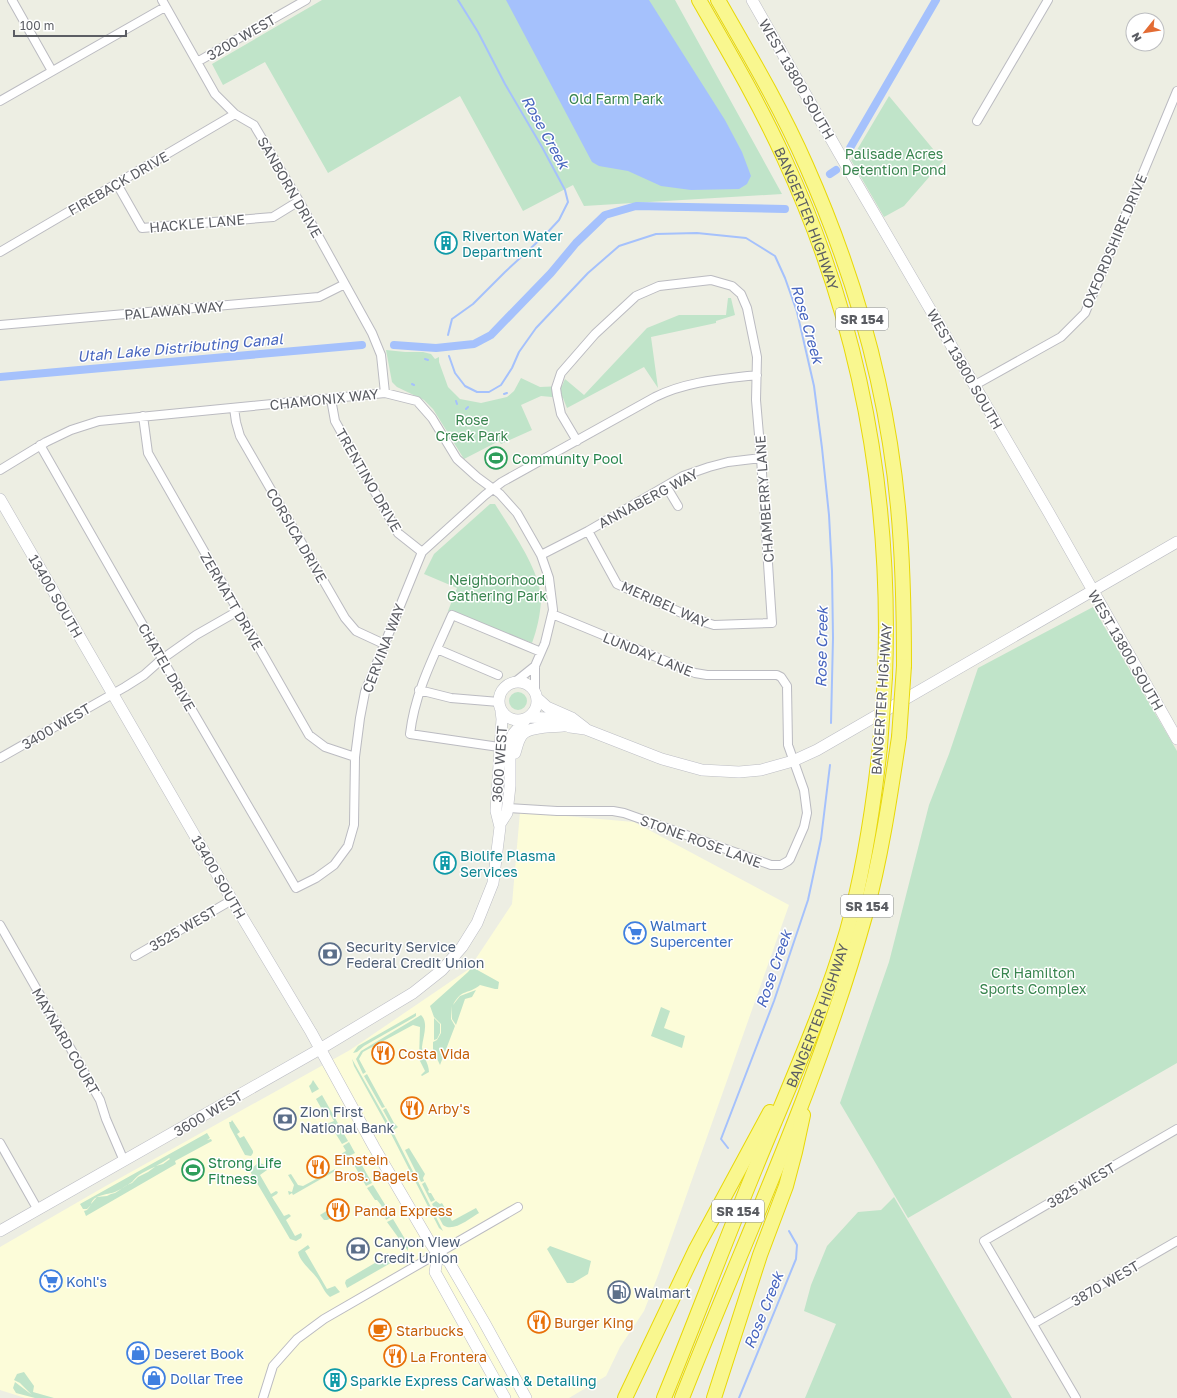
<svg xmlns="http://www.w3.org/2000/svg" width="1177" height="1398" viewBox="0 0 1177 1398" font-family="'Golos Text',sans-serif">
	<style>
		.commercial { fill: #fcfcd9 }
		.green { fill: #c0e4c9; fill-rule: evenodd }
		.water { fill: #a5c1fc }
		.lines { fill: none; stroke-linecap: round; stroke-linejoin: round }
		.stream { stroke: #a5c1fc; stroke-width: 2 }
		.canal { stroke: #a5c1fc; stroke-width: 8 }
		.street-casing { stroke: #bbbbc1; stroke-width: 10 }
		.secondary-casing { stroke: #bcbdc4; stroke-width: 12 }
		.highway-casing { stroke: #e8d808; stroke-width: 16 }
		.street { stroke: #fff; stroke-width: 8 }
		.secondary { stroke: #fff; stroke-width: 11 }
		.highway { stroke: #f9f78f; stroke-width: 14 }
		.highway-bridge-casing { stroke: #e8d808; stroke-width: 16; stroke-linecap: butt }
		.highway-bridge { stroke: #f9f78f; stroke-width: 14 }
		.labels { text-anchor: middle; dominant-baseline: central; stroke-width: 3; stroke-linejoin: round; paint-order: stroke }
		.shield { fill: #fff; stroke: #8c8e92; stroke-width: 1 }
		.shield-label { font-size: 13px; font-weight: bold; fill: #5b5d63 }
		.street-label { font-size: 14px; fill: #5b5d63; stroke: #fff }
		.park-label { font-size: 14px; fill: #39854f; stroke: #fff }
		.culture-label { font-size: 14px; fill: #0d838f; stroke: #fff; text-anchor: start }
		.leisure-label { font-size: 14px; fill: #27864d; stroke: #fff; text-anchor: start }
		.shop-label { font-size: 14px; fill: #366cbe; stroke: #fff; text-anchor: start }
		.service-label { font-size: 14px; fill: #4e5e75; stroke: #fff; text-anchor: start }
		.food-label { font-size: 14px; fill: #c56008; stroke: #fff; text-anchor: start }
		.water-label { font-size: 15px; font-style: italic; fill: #4866bf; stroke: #fff }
	</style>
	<rect width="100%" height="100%" fill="#edeee3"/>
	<!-- commercial -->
	<path class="commercial" d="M520 812 634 822 789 905 659 1273 644 1311 620 1347 606 1376 569 1398H25L0 1390V1247L104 1187 350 1050 469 969 512 904Z"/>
	<!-- green -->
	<path class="green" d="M322 0H675L782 194 584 206 573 185 523 211 460 96 328 173 265 62 223 85 212 64Z
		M889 96 943 161 904 206 884 217 851 160Z
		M728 298H731L735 315 716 321V323L651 337 658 388 644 367 567 408 563 398 541 396 521 405 532 430 501 444 499 441 464 459 433 409 424 400 397 387 392 382 386 350 405 352H423L431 354 435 359 439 357V362L448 387 460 399 481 403 507 397 514 391 521 378 540 387 562 386 565 379 584 395 647 328 679 315H726Z
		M490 504H495C511 530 541 570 541 601 540 616 537 629 532 643L448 611 457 588 424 574 434 554Z
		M1093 607 1177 751V1063L908 1218 840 1103 889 962 929 805 949 754 978 668Z
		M509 701a9 9 0 1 1 18 0a9 9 0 1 1-18 0Z
		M472 967 499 982 498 989H495L480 985C468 995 462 988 453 1005L460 996 476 990 472 997 465 999 456 1025 452 1019V1006L451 1019 455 1026 440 1065 433 1050V1042L437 1040 441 1033V1024L434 1017 430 1006 468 972Z
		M661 1007 670 1011 664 1028 685 1036 682 1048 651 1036Z
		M416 1013V1016L413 1018 364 1046 357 1052 353 1053 358 1046Z
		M421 1015C429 1023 423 1036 422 1047 422 1056 429 1063 429 1072L422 1076 421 1075 425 1071 419 1059 420 1027 413 1025 363 1052 359 1059 366 1072 363 1074 356 1059 361 1051Z
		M434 1018 440 1024V1033L437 1039 434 1040Z
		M352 1059 390 1126 443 1231 439 1228 386 1124 354 1066Z
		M367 1074 385 1107 382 1108 364 1076Z
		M313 1080 319 1089 312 1093 309 1086 311 1084Z
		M322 1095 348 1141 342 1144 334 1131 329 1133 324 1125 334 1121 328 1111 324 1113 316 1099Z
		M386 1108 394 1123 398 1127 394 1130 383 1110Z
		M232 1120 240 1132 237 1134 240 1138 244 1136 253 1151V1153L251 1156 245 1155 230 1127 229 1122H231Z
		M207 1133 210 1138 207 1140 211 1139 212 1141 175 1161 176 1164 86 1216 84 1211 87 1210 91 1205 87 1209H83L80 1204ZM169 1158 170 1159 163 1164 156 1166 148 1172 138 1177 132 1183 127 1185 115 1193 111 1194 107 1196 97 1197 91 1204C94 1194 107 1195 115 1192 120 1190 127 1185 132 1182 134 1180 136 1177 139 1175 149 1169 160 1165 169 1158Z
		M349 1142 355 1153 345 1158 341 1155V1154L346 1151 343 1146Z
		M409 1148 425 1174 423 1178 424 1181 421 1182 405 1150Z
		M359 1160 372 1183 366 1186 353 1163Z
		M258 1163 263 1164 267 1170 260 1175 271 1194 276 1191 278 1192 277 1194 272 1197 284 1216 289 1214 291 1216 286 1220 295 1236 301 1233 302 1235 301 1238 296 1241 290 1239 251 1173V1169Z
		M335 1169V1171L293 1195 292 1193 289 1195 288 1191 292 1192 294 1185 288 1175 291 1174 298 1185 303 1186Z
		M425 1182 429 1190 428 1191 429 1193H431L435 1200 431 1202 422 1184Z
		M373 1185 392 1216 386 1220 381 1205 377 1200H375L367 1188Z
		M894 1197 1012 1398H805L836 1324 804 1311 811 1285 827 1246 858 1212 881 1210Z
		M436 1201 440 1204 442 1203 452 1221 476 1208 479 1213C470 1218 453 1233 443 1225L432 1204Z
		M328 1210 334 1217 327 1220H324L320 1215Z
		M393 1219 408 1244V1251L387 1222Z
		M308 1245 310 1248 305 1251 327 1289 335 1286 340 1292 330 1297C324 1292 322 1285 317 1278 311 1270 300 1262 298 1252Z
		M550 1246 591 1261 588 1274 573 1283H567L547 1249Z
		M387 1253 396 1260 347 1288 345 1283 346 1280 380 1260Z
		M24 1372 34 1386 33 1392 54 1398H35L16 1393 13 1388 15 1382 32 1395 20 1383 14 1380 17 1374Z"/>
	<!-- water -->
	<path class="water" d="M506 0H649L725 120 742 152 751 176 747 184 739 189 691 190 661 186 628 171 599 166 592 162Z
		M496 447 505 464 497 469 487 451Z"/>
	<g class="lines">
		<!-- stream -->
		<path class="stream" d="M448 335 452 319 473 304 505 272 546 234 559 220 568 202 565 190 542 147 505 84 478 32 458 0
			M449 356 455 373 465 386 477 392H489L501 385 512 368 519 352 536 328 588 273 619 246 656 234 697 233 746 238 775 256 785 278 797 312 814 386 822 448 829 515 832 571 833 638 831 723
			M425 359 428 360
			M412 384 414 385
			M504 394 507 393
			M456 401 457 404
			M466 409 468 407
			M728 1148 721 1139 774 1001 808 900 821 839 830 765
			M739 1398 796 1259 797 1245 789 1231"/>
		<!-- canal -->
		<path class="canal" d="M850 148 936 0
			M830 174 836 170
			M394 345 436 348 474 344 491 335 551 273 576 243 605 215 636 206 785 209
			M0 377 362 345"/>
		<!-- street casing -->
		<g class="street-casing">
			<path id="street" d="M12 0 52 71
				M162 0 215 94 235 114 254 125 299 201 372 333 381 355 385 393
				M197 62 306 0
				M0 101 165 7
				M977 121 1048 0
				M117 184 142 228 273 217 299 201
				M0 252 235 114
				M0 325 319 297 345 284
				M975 385 1061 337 1085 313 1177 91
				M331 399 335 421 398 533 422 552
				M234 408 236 422 240 436 345 618 356 631 384 644
				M143 416 148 453 309 735 325 747 355 757
				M577 441 561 414 557 395 556 388 561 373 595 334 636 296 659 286 711 280 732 286 741 294 747 308 757 357 756 400 761 458 772 623 714 625 695 619 617 584 588 531
				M40 445 168 669 296 888 316 878 334 865 348 846 354 825 355 757 360 718 365 692 422 552 485 495 502 482 655 397C687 381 723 379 757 375
				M0 470 46 442 71 430 99 421 385 393 417 401 432 418 457 459 477 477 500 494 517 513 541 555 549 578 553 610 545 643 535 666V692
				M666 486 678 506
				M541 555 588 531 683 476 709 467 728 462 761 458
				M437 649 498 675
				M515 682 535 666
				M419 690 451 698 499 702
				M499 747 410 734C415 691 435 654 452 615L541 652
				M0 758 125 687 144 675 162 659 196 635 238 611
				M508 808 557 811H613L624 813 771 865H781L788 861 790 859 804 827 807 813 804 790 788 745 787 686 781 677 777 675H707L695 673 552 614
				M0 925 100 1100 106 1119 124 1161
				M135 956 232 900
				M0 1143 38 1210
				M1033 1324 1177 1241
				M263 1398 273 1366 297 1339 324 1319 518 1207
				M1076 1398 984 1241 1177 1129"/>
		</g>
		<!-- secondary casing -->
		<g class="secondary-casing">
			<path id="secondary" d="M752 0 839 153 1049 513 1177 739
				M0 499 232 900 311 1032 374 1147 429 1241 438 1254 449 1262 484 1322 526 1398
				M499 701a19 19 0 1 1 38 0a19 19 0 1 1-38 0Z
				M537 698 547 707 572 718 585 728
				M529 717 546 718 570 727 585 729 662 759 702 770 739 772 761 770 793 761 817 750 1177 542
				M515 753C517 747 518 740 522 735 529 726 552 727 563 726
				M500 824 507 813 510 786V743L513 734 526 719
				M0 1231 320 1049 413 993 442 970 462 947 477 923 493 883 500 827 496 811 502 719 501 711
				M438 1254 435 1272 505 1398"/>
		</g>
		<!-- highway casing -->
		<g class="highway-casing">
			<g id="highway">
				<path id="s1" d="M699 0C729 52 759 103 784 158 860 322 892 497 885 677"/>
				<path d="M718 0C749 54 781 108 806 165 854 273 887 389 898 507 903 560 904 613 904 666"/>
				<path d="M625 1398 696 1249 770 1112"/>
				<path id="s2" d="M664 1398C694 1325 721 1252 751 1179 784 1097 822 1016 847 931 864 871 873 810 880 747"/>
				<path d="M682 1398C745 1238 819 1082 865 916 881 858 890 797 899 737"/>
				<path d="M714 1398 760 1255 786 1186 795 1152 803 1115"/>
			</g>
		</g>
		<!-- street -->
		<use href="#street" class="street"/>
		<!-- secondary -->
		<use href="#secondary" class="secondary"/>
		<!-- highway -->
		<use href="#highway" class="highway"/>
		<!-- highway-bridge casing -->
		<g class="highway-bridge-casing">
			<path id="highway-bridge" d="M899 737 904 666
				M880 747 885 677"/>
		</g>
		<!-- highway-bridge -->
		<use href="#highway-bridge" class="highway-bridge"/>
	</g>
	<!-- icons -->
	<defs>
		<g id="building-ring" transform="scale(1.15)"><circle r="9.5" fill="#fff" stroke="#0f9aa8" stroke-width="1.5"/><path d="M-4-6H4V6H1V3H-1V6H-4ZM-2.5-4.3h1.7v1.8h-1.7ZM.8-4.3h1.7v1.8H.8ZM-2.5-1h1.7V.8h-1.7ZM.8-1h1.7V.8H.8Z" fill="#0f9aa8"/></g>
		<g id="stadium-ring" transform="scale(1.15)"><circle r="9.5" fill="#fff" stroke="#2e9e5b" stroke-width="1.5"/><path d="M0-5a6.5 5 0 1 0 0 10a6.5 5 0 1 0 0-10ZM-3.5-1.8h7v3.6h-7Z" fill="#2e9e5b"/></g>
		<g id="supermarket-ring" transform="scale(1.15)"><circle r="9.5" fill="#fff" stroke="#3f7fe0" stroke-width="1.5"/><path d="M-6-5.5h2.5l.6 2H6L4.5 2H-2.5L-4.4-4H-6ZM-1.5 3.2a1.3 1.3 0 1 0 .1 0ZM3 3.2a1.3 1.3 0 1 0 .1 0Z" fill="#3f7fe0"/></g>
		<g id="bank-ring" transform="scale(1.15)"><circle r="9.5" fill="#fff" stroke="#5c6f8a" stroke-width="1.5"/><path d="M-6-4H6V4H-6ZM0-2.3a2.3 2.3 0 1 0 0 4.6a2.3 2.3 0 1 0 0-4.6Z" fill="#5c6f8a"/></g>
		<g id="restaurant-ring" transform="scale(1.15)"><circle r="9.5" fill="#fff" stroke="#e8710a" stroke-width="1.5"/><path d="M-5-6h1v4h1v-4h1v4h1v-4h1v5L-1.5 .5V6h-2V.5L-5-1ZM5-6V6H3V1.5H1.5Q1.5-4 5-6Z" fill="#e8710a"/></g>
		<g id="fuel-ring" transform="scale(1.15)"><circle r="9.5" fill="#fff" stroke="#5c6f8a" stroke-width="1.5"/><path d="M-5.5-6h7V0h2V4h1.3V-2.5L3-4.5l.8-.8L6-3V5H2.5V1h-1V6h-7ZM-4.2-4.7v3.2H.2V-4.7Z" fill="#5c6f8a"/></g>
		<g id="cafe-ring" transform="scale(1.15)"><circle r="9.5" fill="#fff" stroke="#e8710a" stroke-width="1.5"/><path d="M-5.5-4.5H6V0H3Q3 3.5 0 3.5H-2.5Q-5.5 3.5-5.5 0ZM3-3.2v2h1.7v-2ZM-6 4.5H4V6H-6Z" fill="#e8710a"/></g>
		<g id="shop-ring" transform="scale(1.15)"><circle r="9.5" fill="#fff" stroke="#3f7fe0" stroke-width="1.5"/><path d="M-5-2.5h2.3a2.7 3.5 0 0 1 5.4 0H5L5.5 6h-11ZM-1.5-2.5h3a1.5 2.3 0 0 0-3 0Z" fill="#3f7fe0"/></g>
	</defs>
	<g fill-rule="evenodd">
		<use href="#building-ring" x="446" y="243"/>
		<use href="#stadium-ring" x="496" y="458"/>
		<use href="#building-ring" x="445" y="863"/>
		<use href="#supermarket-ring" x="635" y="933"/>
		<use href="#bank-ring" x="330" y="954"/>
		<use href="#restaurant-ring" x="383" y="1053"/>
		<use href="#restaurant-ring" x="412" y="1108"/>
		<use href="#bank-ring" x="285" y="1119"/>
		<use href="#restaurant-ring" x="318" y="1167"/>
		<use href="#stadium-ring" x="193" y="1170"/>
		<use href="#restaurant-ring" x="338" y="1210"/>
		<use href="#bank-ring" x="358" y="1249"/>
		<use href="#supermarket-ring" x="51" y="1281"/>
		<use href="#fuel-ring" x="619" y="1292"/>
		<use href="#restaurant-ring" x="539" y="1322"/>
		<use href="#cafe-ring" x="380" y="1330"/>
		<use href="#shop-ring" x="138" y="1353"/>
		<use href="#restaurant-ring" x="395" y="1356"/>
		<use href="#shop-ring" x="154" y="1378"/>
		<use href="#building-ring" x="335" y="1380"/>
	</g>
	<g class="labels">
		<!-- shield labels -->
		<g class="shield">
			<rect x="836" y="308" width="52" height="22" rx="3"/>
			<rect x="841" y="895" width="52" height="22" rx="3"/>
			<rect x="712" y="1200" width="52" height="22" rx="3"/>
		</g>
		<g class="shield-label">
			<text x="862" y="319">SR 154</text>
			<text x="867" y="906">SR 154</text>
			<text x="738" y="1211">SR 154</text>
		</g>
		<!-- street labels -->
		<g class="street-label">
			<text transform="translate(241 37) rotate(-30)">3200 WEST</text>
			<text transform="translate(797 79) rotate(60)">WEST 13800 SOUTH</text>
			<text transform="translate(118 183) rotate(-30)">FIREBACK DRIVE</text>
			<text transform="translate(290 187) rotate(60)">SANBORN DRIVE</text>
			<text stroke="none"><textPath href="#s1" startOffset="244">BANGERTER HIGHWAY</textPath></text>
			<text transform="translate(197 223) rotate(-5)">HACKLE LANE</text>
			<text transform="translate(1114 241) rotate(-67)">OXFORDSHIRE DRIVE</text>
			<text transform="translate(174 310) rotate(-5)">PALAWAN WAY</text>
			<text transform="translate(965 369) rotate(60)">WEST 13800 SOUTH</text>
			<text transform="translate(324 399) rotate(-6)">CHAMONIX WAY</text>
			<text transform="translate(369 480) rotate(60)">TRENTINO DRIVE</text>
			<text transform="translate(648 498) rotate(-28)">ANNABERG WAY</text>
			<text transform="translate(764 499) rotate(-94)">CHAMBERRY LANE</text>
			<text transform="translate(297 535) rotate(60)">CORSICA DRIVE</text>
			<text transform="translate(56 596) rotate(60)">13400 SOUTH</text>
			<text transform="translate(232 601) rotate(60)">ZERMATT DRIVE</text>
			<text transform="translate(665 604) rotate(24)">MERIBEL WAY</text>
			<text transform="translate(383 648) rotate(-69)">CERVINA WAY</text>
			<text transform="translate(1126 650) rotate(60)">WEST 13800 SOUTH</text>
			<text transform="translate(648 654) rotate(22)">LUNDAY LANE</text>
			<text transform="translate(167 667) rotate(60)">CHATEL DRIVE</text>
			<text transform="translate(881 699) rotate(-86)">BANGERTER HIGHWAY</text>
			<text transform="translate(56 726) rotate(-30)">3400 WEST</text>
			<text transform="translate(499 764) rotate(-86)">3600 WEST</text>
			<text transform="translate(701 841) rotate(20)">STONE ROSE LANE</text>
			<text transform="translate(219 877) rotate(60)">13400 SOUTH</text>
			<text transform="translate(183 928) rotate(-30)">3525 WEST</text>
			<text stroke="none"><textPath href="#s2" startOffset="412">BANGERTER HIGHWAY</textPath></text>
			<text transform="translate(66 1041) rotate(60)">MAYNARD COURT</text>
			<text transform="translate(208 1113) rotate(-30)">3600 WEST</text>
			<text transform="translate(1081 1185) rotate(-30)">3825 WEST</text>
			<text transform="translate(1105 1283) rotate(-30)">3870 WEST</text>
		</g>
		<!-- park labels -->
		<g class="park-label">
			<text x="616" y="98">Old Farm Park</text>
			<text x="894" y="153">Palisade Acres<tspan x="894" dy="16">Detention Pond</tspan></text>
			<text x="472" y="419">Rose<tspan x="472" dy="16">Creek Park</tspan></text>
			<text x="497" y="579">Neighborhood<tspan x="497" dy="16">Gathering Park</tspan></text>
			<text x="1033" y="972">CR Hamilton<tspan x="1033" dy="16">Sports Complex</tspan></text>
		</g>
		<!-- culture labels -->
		<g class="culture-label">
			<text x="462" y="235">Riverton Water<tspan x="462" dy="16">Department</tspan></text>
			<text x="460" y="855">Biolife Plasma<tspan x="460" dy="16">Services</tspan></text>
			<text x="350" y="1380">Sparkle Express Carwash &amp; Detailing</text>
		</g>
		<!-- leisure labels -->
		<g class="leisure-label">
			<text x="512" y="458">Community Pool</text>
			<text x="208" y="1162">Strong Life<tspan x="208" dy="16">Fitness</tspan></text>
		</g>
		<!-- shop labels -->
		<g class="shop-label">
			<text x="650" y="925">Walmart<tspan x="650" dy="16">Supercenter</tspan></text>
			<text x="66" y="1281">Kohl's</text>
			<text x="154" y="1353">Deseret Book</text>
			<text x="170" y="1378">Dollar Tree</text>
		</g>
		<!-- service labels -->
		<g class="service-label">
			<text x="346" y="946">Security Service<tspan x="346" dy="16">Federal Credit Union</tspan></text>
			<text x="300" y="1111">Zion First<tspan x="300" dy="16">National Bank</tspan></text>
			<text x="374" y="1241">Canyon View<tspan x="374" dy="16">Credit Union</tspan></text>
			<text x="634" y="1292">Walmart</text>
		</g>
		<!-- food labels -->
		<g class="food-label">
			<text x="398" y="1053">Costa Vida</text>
			<text x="428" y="1108">Arby's</text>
			<text x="334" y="1159">Einstein<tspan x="334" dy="16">Bros. Bagels</tspan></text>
			<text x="354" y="1210">Panda Express</text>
			<text x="554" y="1322">Burger King</text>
			<text x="396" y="1330">Starbucks</text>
			<text x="410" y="1356">La Frontera</text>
		</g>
		<!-- water labels -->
		<g class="water-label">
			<text transform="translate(546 132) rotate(61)">Rose Creek</text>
			<text transform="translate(808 324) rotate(74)">Rose Creek</text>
			<text transform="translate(180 347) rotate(-5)">Utah Lake Distributing Canal</text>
			<text transform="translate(821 647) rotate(-89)">Rose Creek</text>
			<text transform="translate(773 969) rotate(-71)">Rose Creek</text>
			<text transform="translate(763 1310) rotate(-68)">Rose Creek</text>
		</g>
	</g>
	<!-- north arrow -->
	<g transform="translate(1145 32) rotate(240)"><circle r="19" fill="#ffffff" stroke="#bdbec1"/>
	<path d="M0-3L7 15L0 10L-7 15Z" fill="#e36c34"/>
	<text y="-6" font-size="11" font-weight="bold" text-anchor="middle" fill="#5b5d63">N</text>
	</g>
	<!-- scale -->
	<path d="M14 30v6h112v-6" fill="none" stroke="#5b5d63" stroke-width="2"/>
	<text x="20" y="30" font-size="12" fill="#5b5d63" stroke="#ffffff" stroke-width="3" paint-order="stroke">100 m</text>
</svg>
